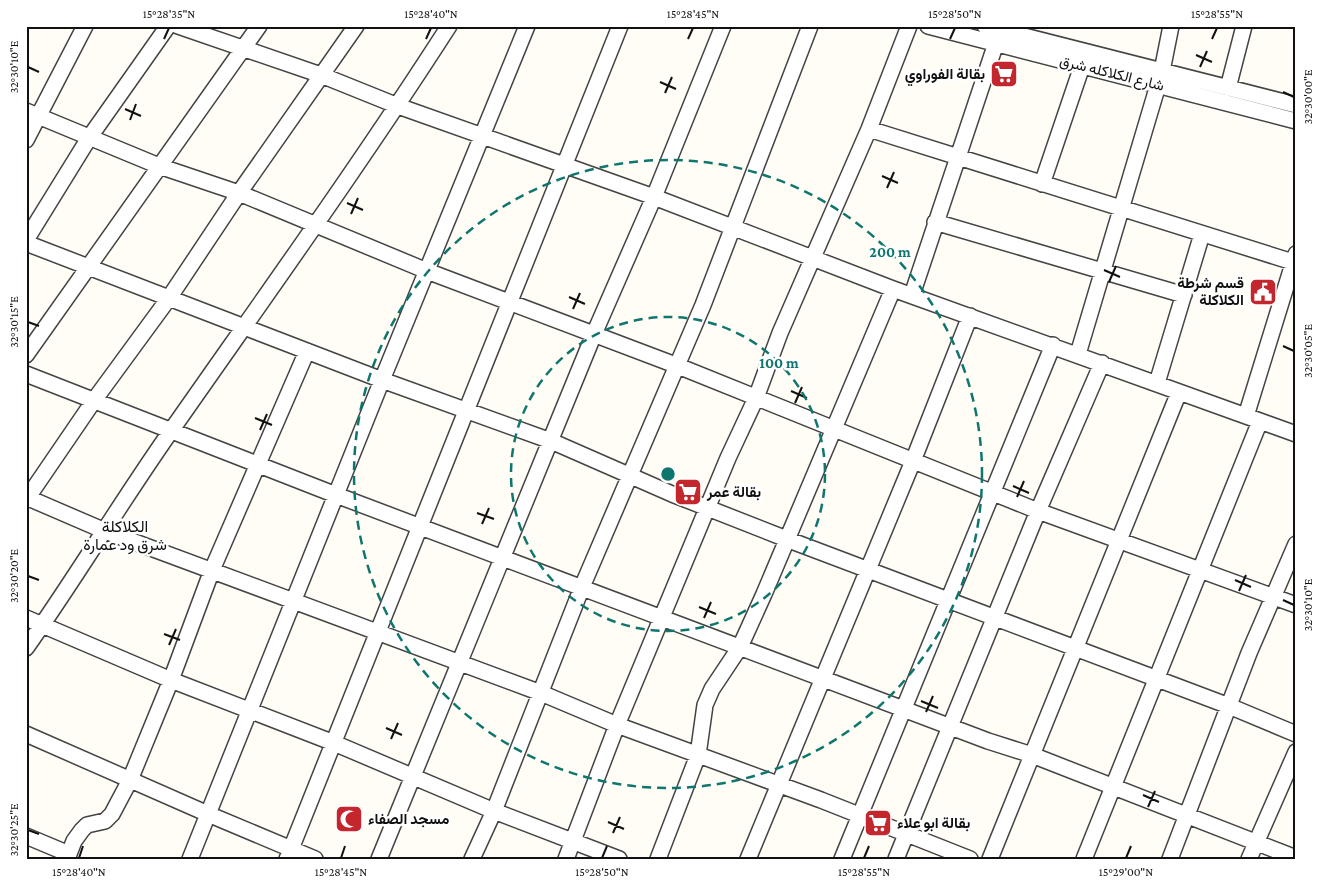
<svg xmlns="http://www.w3.org/2000/svg" width="1322" height="885" viewBox="0 0 1322 885" font-family="'Crimson Pro',Vazirmatn,serif">
	<style>
		.lines { fill: none; stroke-linecap: round; stroke-linejoin: round }
		.minor-casing { stroke: #444; stroke-width: 18 }
		.minor { stroke: #fff; stroke-width: 15 }
		.ticks { fill: none; stroke: #111; stroke-width: 2 }
		.ring { fill: none; stroke: #0f766e; stroke-width: 2.5; stroke-dasharray: 9 6 }
		.labels { text-anchor: middle; dominant-baseline: central; stroke-width: 5; stroke-linejoin: round; paint-order: stroke }
		.street-label { font-size: 15px; fill: #111; stroke: #fff }
		.poi-label { font-size: 15px; font-weight: bold; fill: #111; stroke: #fff; text-anchor: start }
		.neighbourhood-label { font-size: 16px; fill: #111; stroke: #fff }
		.centre { fill: #0f766e; stroke: #fff; stroke-width: 2.5 }
		.ring-label { font-size: 15px; text-anchor: middle; font-weight: bold; fill: #0f766e; stroke: #fff; stroke-width: 5; stroke-linejoin: round; paint-order: stroke }
		.neatline { fill: none; stroke: #111; stroke-width: 2 }
		.ticks-label { font-size: 12px; text-anchor: middle; fill: #111 }
	</style>
	<rect width="100%" height="100%" fill="#fffdf5"/>
	<g class="lines">
		<!-- minor casing -->
		<g class="minor-casing">
			<path id="minor" d="M178 26 321 75 398 106 654 197 893 289 1296 434
				M928 26 1296 121
				M985 26 1296 105
				M1162 71 1171 26
				M1228 88 1244 26
				M26 111 159 166 239 193 427 271 678 366 1038 511 1296 605
				M869 129 1296 263
				M26 140 85 26
				M1042 184 1082 66
				M935 222 1184 295
				M26 240 89 138 168 26
				M26 243 382 380 551 441 672 494 789 540 1229 706 1296 734
				M912 295 996 43
				M1078 354 1158 85
				M26 355 259 26
				M26 374 336 495 988 741 1032 755 1296 858
				M1157 383 1202 234
				M1246 416 1296 254
				M26 497 105 531 541 693 617 725 821 800 970 859
				M26 500 95 399 169 298 239 193 356 26
				M26 618 171 680 334 743 494 811 619 859
				M26 648C77 576 122 500 173 428 266 295 361 163 449 26
				M26 734 208 814 315 859
				M26 836 69 854
				M67 859 74 841 82 830 87 825 105 821 112 814 130 780 171 680 212 570 307 351
				M190 859 382 380 527 26
				M287 859 620 26
				M379 859 594 334 654 197 723 26
				M472 859 494 811 582 587 703 305 810 26
				M566 859 617 725 728 458 756 398 780 333 869 129 909 26
				M658 859 698 755 705 705 712 689 740 647 764 594 893 289
				M748 859 913 461 970 316
				M842 859 1053 345
				M896 859 1038 511 1102 363
				M990 859 1179 392
				M1084 859 1260 421
				M1170 859 1249 653 1296 544
				M1249 859 1296 752"/>
		</g>
		<!-- minor -->
		<use href="#minor" class="minor"/>
	</g>
	<!-- ticks -->
	<path class="ticks" d="M164 39 169 28M426 39 431 28M688 39 693 28M950 39 955 28M1212 39 1217 28M1196 55 1212 62M28 67 39 72M1200 67 1207 51M660 82 676 89M1283 92 1294 97M665 93 672 77M125 109 141 116M130 120 136 104M882 176 898 183M887 188 894 172M347 203 363 210M351 214 358 198M1104 270 1120 277M1109 282 1116 266M569 297 585 304M573 309 580 293M28 322 39 326M1283 346 1294 351M791 391 807 398M795 403 802 387M255 418 272 425M260 430 267 414M1013 486 1029 493M1017 497 1024 481M477 513 494 519M482 524 489 508M28 576 39 580M1235 580 1251 587M1239 591 1246 575M1283 600 1294 605M699 607 716 614M704 618 711 602M164 634 180 640M169 645 176 629M921 701 938 708M926 712 933 696M386 728 402 735M391 739 398 723M1143 795 1159 802M1148 807 1155 791M608 822 624 829M28 830 39 834M613 833 620 817M79 858 83 846M341 858 345 846M602 858 607 846M864 858 869 846M1126 858 1131 846"/>
	<!-- distance rings -->
	<g class="ring">
		<circle cx="668" cy="474" r="157"/>
		<circle cx="668" cy="474" r="314"/>
	</g>
	<!-- icons -->
	<defs>
		<g id="supermarket-square" transform="scale(1.4375)"><rect x="-9" y="-9" width="18" height="18" rx="4" fill="#c4262e" stroke="#fff"/><path d="M-6-5.5h2.5l.6 2H6L4.5 2H-2.5L-4.4-4H-6ZM-1.5 3.2a1.3 1.3 0 1 0 .1 0ZM3 3.2a1.3 1.3 0 1 0 .1 0Z" fill="#fff"/></g>
		<g id="civic-square" transform="scale(1.4375)"><rect x="-9" y="-9" width="18" height="18" rx="4" fill="#c4262e" stroke="#fff"/><path d="M-.6-6.5H3V-4.5H.6V-3L4-1V1h2V6H-6V1h2V-1L-.6-3ZM-1.2 2.5V6h2.4V2.5Z" fill="#fff"/></g>
		<g id="mosque-square" transform="scale(1.4375)"><rect x="-9" y="-9" width="18" height="18" rx="4" fill="#c4262e" stroke="#fff"/><path d="M3.5-4.9A6 6 0 1 0 3.5 4.9A5 5 0 1 1 3.5-4.9Z" fill="#fff"/></g>
	</defs>
	<g fill-rule="evenodd">
		<use href="#supermarket-square" x="1004" y="74"/>
		<use href="#civic-square" x="1263" y="292"/>
		<use href="#supermarket-square" x="688" y="492"/>
		<use href="#mosque-square" x="349" y="819"/>
		<use href="#supermarket-square" x="878" y="823"/>
	</g>
	<g class="labels">
		<!-- street labels -->
		<g class="street-label">
			<text transform="translate(1112 73) rotate(14)">شارع الكلاكله شرق</text>
		</g>
		<!-- poi labels -->
		<g class="poi-label">
			<text x="985" y="74" text-anchor="end">بقالة الفوراوي</text>
			<text x="1244" y="283" text-anchor="end">قسم شرطة<tspan x="1244" dy="17">الكلاكلة</tspan></text>
			<text x="707" y="492">بقالة عمر</text>
			<text x="368" y="819">مسجد الصفاء</text>
			<text x="897" y="823">بقالة ابو علاء</text>
		</g>
		<!-- neighbourhood labels -->
		<g class="neighbourhood-label">
			<text x="125" y="526">الكلاكلة<tspan x="125" dy="18">شرق ود عمارة</tspan></text>
		</g>
	</g>
	<circle cx="668" cy="474" r="8" class="centre"/>
	<g class="ring-label">
		<text x="890" y="257">200 m</text>
		<text x="779" y="368">100 m</text>
	</g>
	<!-- border -->
	<rect width="1322" height="885" fill="none" stroke="#ffffff" stroke-width="55"/>
	<rect x="28" y="28" width="1266" height="830" class="neatline"/>
	<g class="ticks-label">
		<text x="169" y="18">15°28'35"N</text>
		<text x="431" y="18">15°28'40"N</text>
		<text x="693" y="18">15°28'45"N</text>
		<text x="955" y="18">15°28'50"N</text>
		<text x="1217" y="18">15°28'55"N</text>
		<text transform="translate(14 67) rotate(-90)" y="4">32°30'10"E</text>
		<text transform="translate(1308 97) rotate(-90)" y="4">32°30'00"E</text>
		<text transform="translate(14 322) rotate(-90)" y="4">32°30'15"E</text>
		<text transform="translate(1308 351) rotate(-90)" y="4">32°30'05"E</text>
		<text transform="translate(14 576) rotate(-90)" y="4">32°30'20"E</text>
		<text transform="translate(1308 605) rotate(-90)" y="4">32°30'10"E</text>
		<text transform="translate(14 830) rotate(-90)" y="4">32°30'25"E</text>
		<text x="79" y="876">15°28'40"N</text>
		<text x="341" y="876">15°28'45"N</text>
		<text x="602" y="876">15°28'50"N</text>
		<text x="864" y="876">15°28'55"N</text>
		<text x="1126" y="876">15°29'00"N</text>
	</g>
</svg>
